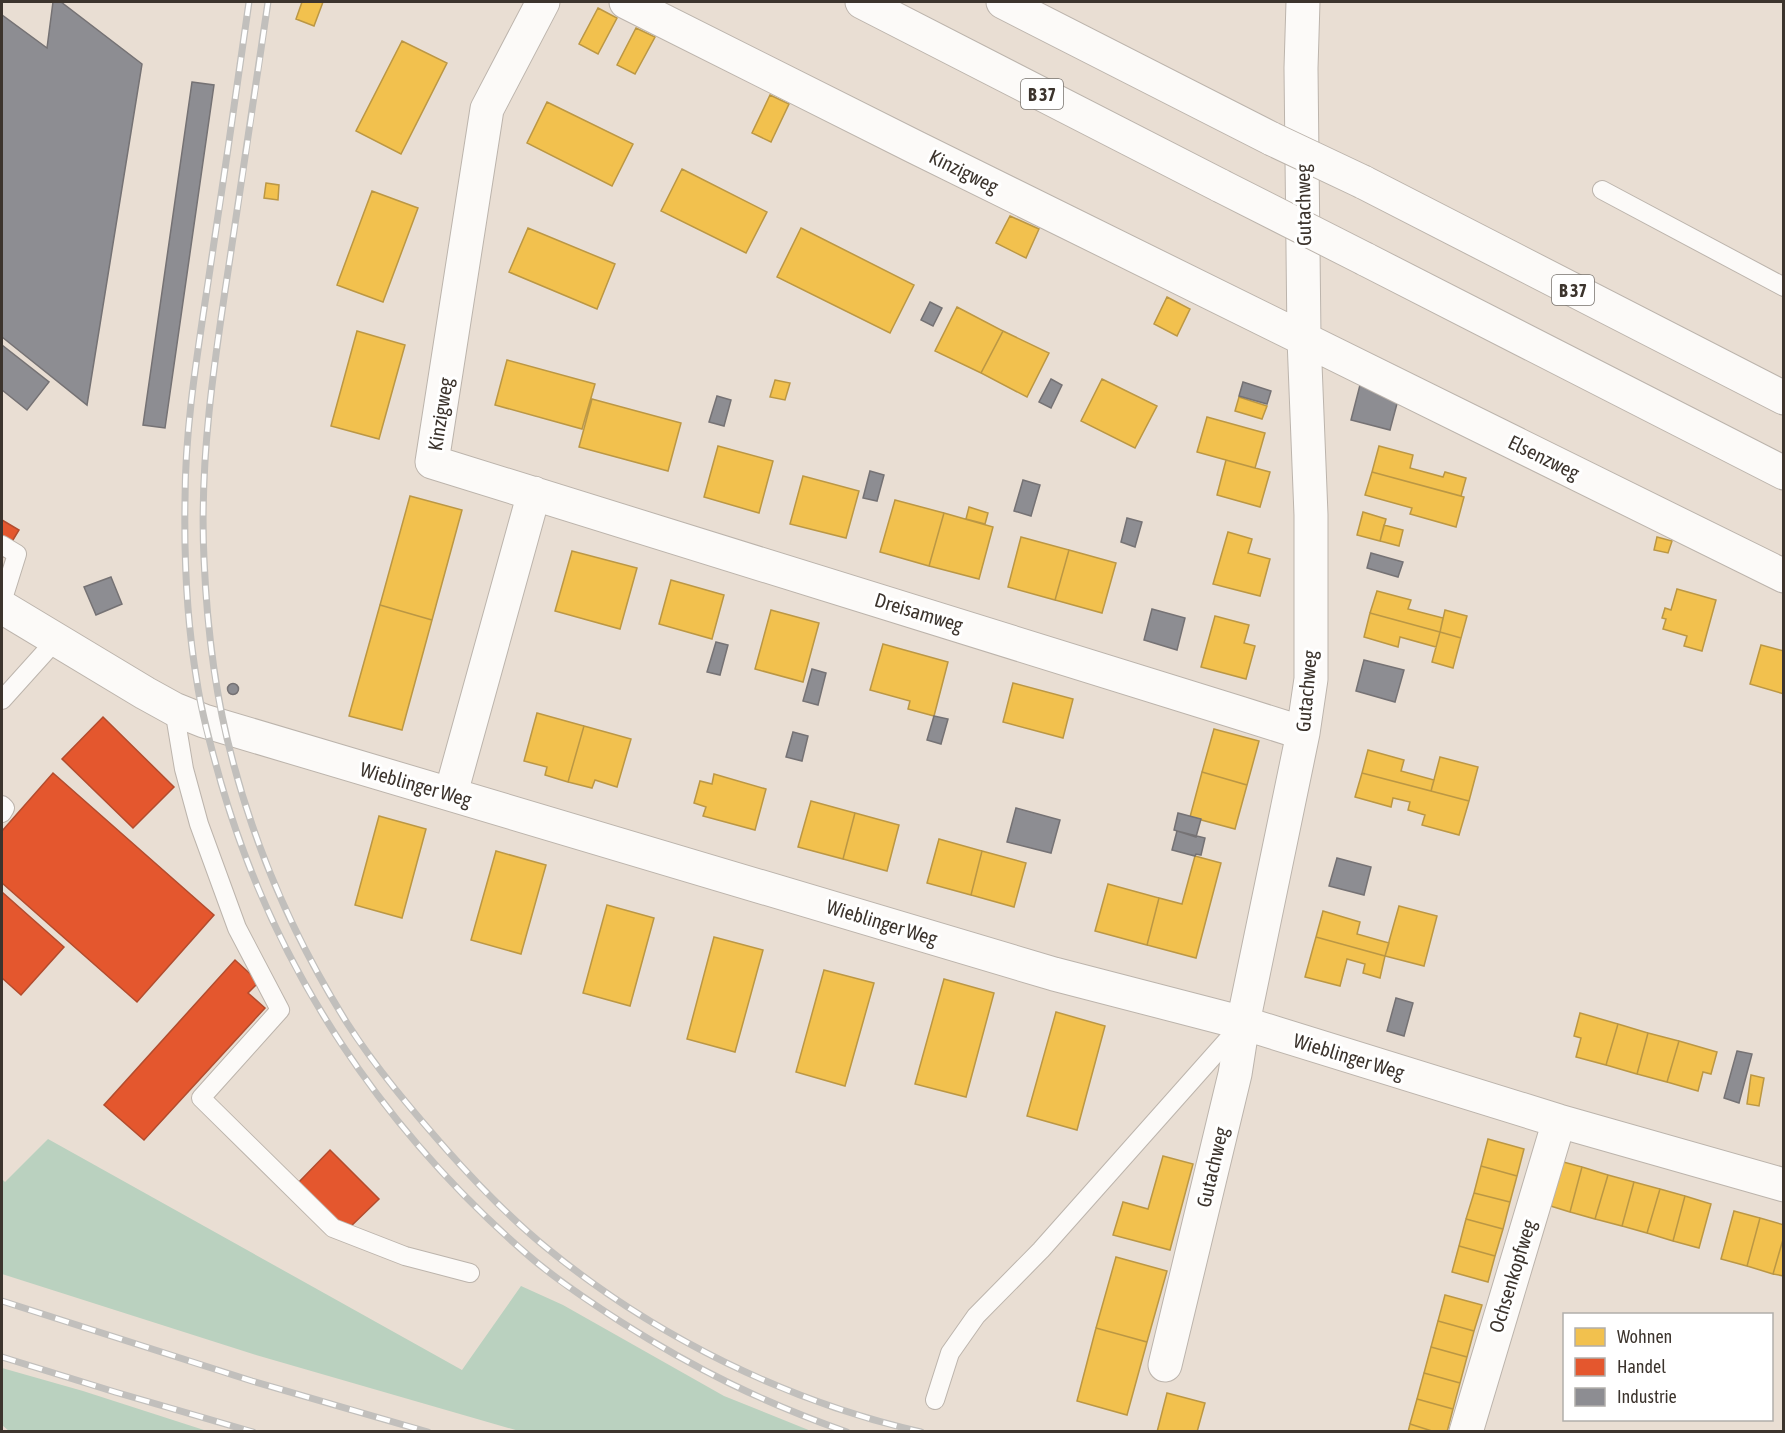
<svg xmlns="http://www.w3.org/2000/svg" width="1785" height="1433" viewBox="0 0 1785 1433" font-family="'Asap Condensed',sans-serif">
	<style>
		.green { fill: #bad1bf }
		.homes { fill: #f2c14e; stroke: #bb9744; stroke-width: 1.5 }
		.shops { fill: #e4572e; stroke: #b24c2e; stroke-width: 1.5 }
		.industry { fill: #8d8d92; stroke: #757274; stroke-width: 1.5 }
		.lines { fill: none; stroke-linecap: round; stroke-linejoin: round }
		.lane-casing { stroke: #bcb4ac; stroke-width: 20 }
		.street-casing { stroke: #bcb4ac; stroke-width: 35 }
		.highway-casing { stroke: #bcb4ac; stroke-width: 35 }
		.lane { stroke: #fcfaf8; stroke-width: 18 }
		.street { stroke: #fcfaf8; stroke-width: 33 }
		.highway { stroke: #fcfaf8; stroke-width: 33 }
		.rail-casing { stroke: #c1bfbc; stroke-width: 7 }
		.rail { stroke: #fff; stroke-width: 4.5; stroke-dasharray: 14; stroke-linecap: butt }
		.highway-bridge-casing { stroke: #bcb4ac; stroke-width: 35; stroke-linecap: butt }
		.highway-bridge { stroke: #fcfaf8; stroke-width: 33 }
		.labels { text-anchor: middle; dominant-baseline: central; stroke-width: 6; stroke-linejoin: round; paint-order: stroke }
		.shield { fill: #fff; stroke: #76716c; stroke-width: 1.5 }
		.shield-label { font-size: 18px; font-weight: bold; fill: #3c342d }
		.street-label { font-size: 20px; fill: #3c342d; stroke: #fff }
	</style>
	<rect width="100%" height="100%" fill="#e9ded3"/>
	<!-- green -->
	<path class="green" d="M48 1139 462 1370 521 1286 563 1305 724 1396 811 1431H519L256 1355 2 1274V1179L5 1182Z
		M2 1368 83 1391 207 1431H9L2 1425Z"/>
	<!-- homes -->
	<path class="homes" d="M302 2H323L314 26 296 19Z
		M598 8 617 18 598 54 579 44Z
		M636 28 655 37 635 74 617 65Z
		M402 41 447 63 401 154 356 131Z
		M770 95 789 104 771 142 752 133Z
		M547 102 633 144 612 186 527 143Z
		M682 169 767 212 746 253 661 211Z
		M266 183 279 185 278 200 264 198Z
		M372 191 418 208 383 302 337 285Z
		M1010 216 1039 229 1026 258 996 243Z
		M528 228 615 264 597 309 509 272Z
		M801 228 914 285 890 333 777 277Z
		M1167 297 1190 309 1177 336 1154 324Z
		M957 307 1003 331 981 373 935 351Z
		M357 331 405 345 379 439 331 426Z
		M1003 331 1049 353 1027 397 981 373Z
		M507 360 595 384 582 429 495 405Z
		M1102 379 1157 406 1135 448 1081 421Z
		M775 380 790 383 785 400 770 397Z
		M1239 397 1267 406 1262 419 1235 411Z
		M592 399 681 423 668 471 579 447Z
		M1207 417 1265 433 1255 468 1197 452Z
		M718 446 773 461 759 513 704 497Z
		M1379 446 1413 455 1410 468 1443 477 1445 472 1466 478 1461 496 1372 472Z
		M1226 460 1270 472 1260 507 1217 495Z
		M1372 472 1464 497 1456 527 1410 514 1412 508 1365 495Z
		M803 476 859 491 846 538 790 524Z
		M410 496 462 510 432 620 380 605Z
		M895 500 944 513 929 566 880 552Z
		M969 507 988 513 985 524 966 519Z
		M1363 512 1386 519 1380 541 1357 535Z
		M944 513 993 527 979 579 929 566Z
		M1384 525 1403 530 1399 546 1380 541Z
		M1228 532 1252 539 1248 553 1270 559 1260 596 1213 584Z
		M1021 537 1069 550 1055 600 1008 587Z
		M1657 537 1672 541 1668 553 1654 550Z
		M1069 550 1116 563 1102 613 1055 600Z
		M572 551 637 568 620 629 555 611Z
		M671 580 724 595 712 639 659 624Z
		M1677 589 1716 600 1702 651 1684 646 1687 636 1663 629 1666 619 1662 618 1665 608 1671 610Z
		M1377 591 1411 600 1408 609 1443 618 1440 632 1370 613Z
		M380 605 432 620 402 730 349 716Z
		M771 610 819 623 803 682 755 669Z
		M1445 610 1467 616 1461 638 1440 632Z
		M1370 613 1440 632 1436 647 1400 637 1398 647 1364 637Z
		M1215 616 1249 625 1244 643 1255 646 1246 679 1201 667Z
		M1440 632 1461 638 1453 668 1432 662Z
		M883 644 948 662 934 716 908 709 910 701 870 690Z
		M1761 645 1784 651V694L1750 684Z
		M1013 683 1073 699 1063 738 1003 722Z
		M537 713 584 726 568 782 545 775 547 767 524 761Z
		M584 726 631 739 617 787 595 780 592 788 568 782Z
		M1214 729 1259 741 1247 785 1202 772Z
		M1368 750 1404 760 1401 771 1434 780 1431 791 1362 773Z
		M1440 757 1478 767 1469 801 1431 791Z
		M1202 772 1247 785 1235 829 1190 817Z
		M1362 773 1469 801 1459 835 1422 825 1425 815 1408 810 1410 802 1393 798 1391 807 1355 797Z
		M714 774 766 789 755 830 703 816 706 807 694 803 700 781 712 784Z
		M811 801 855 813 843 859 798 847Z
		M855 813 899 825 887 871 843 859Z
		M379 816 426 829 402 918 355 905Z
		M939 839 982 851 971 895 927 883Z
		M496 851 546 865 521 954 471 940Z
		M982 851 1026 863 1014 907 971 895Z
		M1195 856 1221 863 1196 958 1147 945 1159 898 1182 904Z
		M1108 884 1159 898 1147 945 1095 931Z
		M607 905 654 918 630 1006 583 993Z
		M1399 906 1437 916 1424 966 1385 956Z
		M1323 911 1360 922 1357 934 1389 943 1385 956 1316 937Z
		M714 937 763 950 735 1052 687 1039Z
		M1316 937 1385 956 1380 978 1363 973 1365 964 1347 959 1340 986 1305 977Z
		M824 970 874 983 845 1086 796 1072Z
		M944 979 994 993 966 1097 915 1084Z
		M1056 1012 1105 1026 1077 1130 1027 1116Z
		M1580 1013 1618 1024 1606 1065 1576 1057 1581 1038 1574 1036Z
		M1618 1024 1648 1033 1637 1074 1606 1065Z
		M1648 1033 1679 1041 1667 1082 1637 1074Z
		M1679 1041 1717 1052 1711 1074 1703 1072 1698 1091 1667 1082Z
		M1751 1075 1764 1078 1759 1106 1747 1104Z
		M1488 1139 1524 1149 1517 1176 1481 1166Z
		M1163 1156 1193 1164 1170 1250 1113 1235 1123 1202 1148 1209Z
		M1556 1160 1582 1167 1570 1212 1544 1204Z
		M1481 1166 1517 1176 1510 1202 1474 1193Z
		M1582 1167 1608 1175 1595 1219 1570 1212Z
		M1608 1175 1634 1182 1622 1226 1595 1219Z
		M1634 1182 1660 1189 1647 1233 1622 1226Z
		M1660 1189 1685 1196 1673 1241 1647 1233Z
		M1474 1193 1510 1202 1503 1229 1466 1219Z
		M1685 1196 1711 1204 1699 1248 1673 1241Z
		M1734 1211 1760 1218 1747 1266 1721 1259Z
		M1760 1218 1784 1225V1236L1773 1274 1747 1266Z
		M1466 1219 1503 1229 1495 1256 1459 1246Z
		M1784 1236V1276L1773 1274Z
		M1459 1246 1495 1256 1488 1282 1452 1272Z
		M1116 1257 1167 1271 1147 1342 1096 1328Z
		M1445 1295 1482 1305 1474 1331 1438 1321Z
		M1438 1321 1474 1331 1467 1357 1431 1347Z
		M1096 1328 1147 1342 1127 1415 1077 1401Z
		M1431 1347 1467 1357 1460 1383 1424 1373Z
		M1424 1373 1460 1383 1453 1409 1417 1399Z
		M1167 1393 1205 1403 1197 1432H1157Z
		M1417 1399 1453 1409 1447 1432H1435L1410 1424Z
		M1410 1424 1435 1432H1408Z"/>
	<!-- shops -->
	<path class="shops" d="M2 520 19 530 2 558Z
		M103 717 174 787 133 828 62 759Z
		M53 773 214 915 137 1002 2 883V831Z
		M2 892 64 947 21 995 2 978Z
		M235 960 259 982 248 993 265 1008 144 1140 104 1105Z
		M330 1150 379 1199 345 1232 297 1184Z"/>
	<!-- industry -->
	<path class="industry" d="M53 2H61L142 64 87 405 2 337V15L47 48Z
		M192 82 214 85 165 428 143 425Z
		M930 302 942 308 933 326 921 320Z
		M2 345 49 382 27 410 2 390Z
		M1051 379 1062 385 1051 408 1039 402Z
		M1243 382 1271 391 1267 404 1239 396Z
		M1360 385 1399 396 1390 430 1351 420Z
		M717 396 731 400 724 426 709 422Z
		M870 471 884 475 877 501 863 498Z
		M1023 480 1040 485 1031 516 1014 511Z
		M1127 518 1142 522 1135 547 1121 542Z
		M1371 553 1403 562 1398 577 1367 568Z
		M111 577 122 604 96 615 84 587Z
		M1152 609 1185 618 1177 650 1144 640Z
		M716 642 728 645 720 675 707 672Z
		M1364 660 1404 670 1395 702 1356 691Z
		M812 669 826 673 818 705 803 701Z
		M227.5 689a5.5 5.5 0 1 1 11 0a5.5 5.5 0 1 1-11 0Z
		M934 716 948 719 941 744 927 740Z
		M793 732 808 736 802 761 786 757Z
		M1016 808 1060 820 1051 853 1007 842Z
		M1178 813 1201 819 1196 837 1174 830Z
		M1177 831 1205 838 1201 855 1196 854 1195 856 1172 850Z
		M1337 858 1371 867 1364 895 1329 886Z
		M1396 998 1413 1003 1404 1036 1387 1031Z
		M1737 1051 1752 1054 1739 1103 1724 1098Z"/>
	<g class="lines">
		<!-- lane casing -->
		<g class="lane-casing">
			<path id="lane" d="M1602 190 1784 287
				M2 545 17 554 2 602
				M2 700 56 640
				M174 709 184 769 199 824 237 928 280 1010 201 1098 333 1228 405 1256 470 1273
				M2 805 5 808 2 813
				M935 1400 950 1353 976 1316 1041 1250 1240 1026"/>
		</g>
		<!-- street casing -->
		<g class="street-casing">
			<path id="street" d="M543 2 487 109 432 462C722 552 1013 641 1303 733
				M626 2 915 147 1784 576
				M2 607 145 693 174 709 204 721 1054 974 1243 1023 1559 1121 1784 1185
				M451 793 534 493
				M1165 1365 1235 1074 1243 1023 1303 733 1311 679V515L1304 339 1301 68 1303 2
				M1466 1432 1559 1121"/>
		</g>
		<!-- highway casing -->
		<g class="highway-casing">
			<path id="highway" d="M862 2 1221 186
				M1003 2 1272 139
				M1363 182 1784 398
				M1365 259 1784 473"/>
		</g>
		<!-- lane -->
		<use href="#lane" class="lane"/>
		<!-- street -->
		<use href="#street" class="street"/>
		<!-- highway -->
		<use href="#highway" class="highway"/>
		<!-- rail casing -->
		<g class="rail-casing">
			<path id="rail" d="M249 2C236 93 223 185 209 276 198 350 185 425 185 501 184 561 187 623 197 682 202 717 212 750 221 783 275 970 383 1130 529 1256 558 1281 590 1302 621 1322 695 1369 764 1403 847 1432
				M268 2C256 87 243 172 230 258 215 357 199 458 204 559 207 628 215 696 233 762 257 853 297 943 347 1023 376 1068 411 1109 446 1149 478 1185 511 1219 548 1249 656 1337 786 1401 921 1432
				M2 1301 252 1381 428 1432
				M2 1357 115 1392 253 1432"/>
		</g>
		<!-- rail -->
		<use href="#rail" class="rail"/>
		<!-- highway-bridge casing -->
		<g class="highway-bridge-casing">
			<path id="highway-bridge" d="M1272 139 1363 182
				M1221 186 1365 259"/>
		</g>
		<!-- highway-bridge -->
		<use href="#highway-bridge" class="highway-bridge"/>
	</g>
	<g class="labels">
		<!-- shield labels -->
		<g class="shield">
			<rect x="1021" y="79" width="42" height="30" rx="4.5"/>
			<rect x="1552" y="275" width="42" height="30" rx="4.5"/>
		</g>
		<g class="shield-label">
			<text x="1042" y="94">B 37</text>
			<text x="1573" y="290">B 37</text>
		</g>
		<!-- street labels -->
		<g class="street-label">
			<text transform="translate(964 171) rotate(26)">Kinzigweg</text>
			<text transform="translate(1303 205) rotate(-91)">Gutachweg</text>
			<text transform="translate(440 414) rotate(-81)">Kinzigweg</text>
			<text transform="translate(1544 457) rotate(26)">Elsenzweg</text>
			<text transform="translate(919 612) rotate(17)">Dreisamweg</text>
			<text transform="translate(1306 691) rotate(-85)">Gutachweg</text>
			<text transform="translate(416 784) rotate(16)">Wieblinger Weg</text>
			<text transform="translate(882 922) rotate(17)">Wieblinger Weg</text>
			<text transform="translate(1349 1056) rotate(17)">Wieblinger Weg</text>
			<text transform="translate(1212 1167) rotate(-77)">Gutachweg</text>
			<text transform="translate(1512 1276) rotate(-73)">Ochsenkopfweg</text>
		</g>
	</g>
	<!-- border -->
	<rect width="1785" height="1433" fill="none" stroke="#3c342d" stroke-width="6"/>
	<!-- legend -->
	<rect x="1563" y="1313" width="210" height="108" fill="#ffffff" stroke="#b1aeab" stroke-width="1.5"/>
	<rect x="1575" y="1328" width="30" height="18" fill="#f2c14e" stroke="#b1aeab" stroke-width="1.5"/>
	<text x="1617" y="1343" font-size="18" fill="#3c342d">Wohnen</text>
	<rect x="1575" y="1358" width="30" height="18" fill="#e4572e" stroke="#b1aeab" stroke-width="1.5"/>
	<text x="1617" y="1373" font-size="18" fill="#3c342d">Handel</text>
	<rect x="1575" y="1388" width="30" height="18" fill="#8d8d92" stroke="#b1aeab" stroke-width="1.5"/>
	<text x="1617" y="1403" font-size="18" fill="#3c342d">Industrie</text>
</svg>
